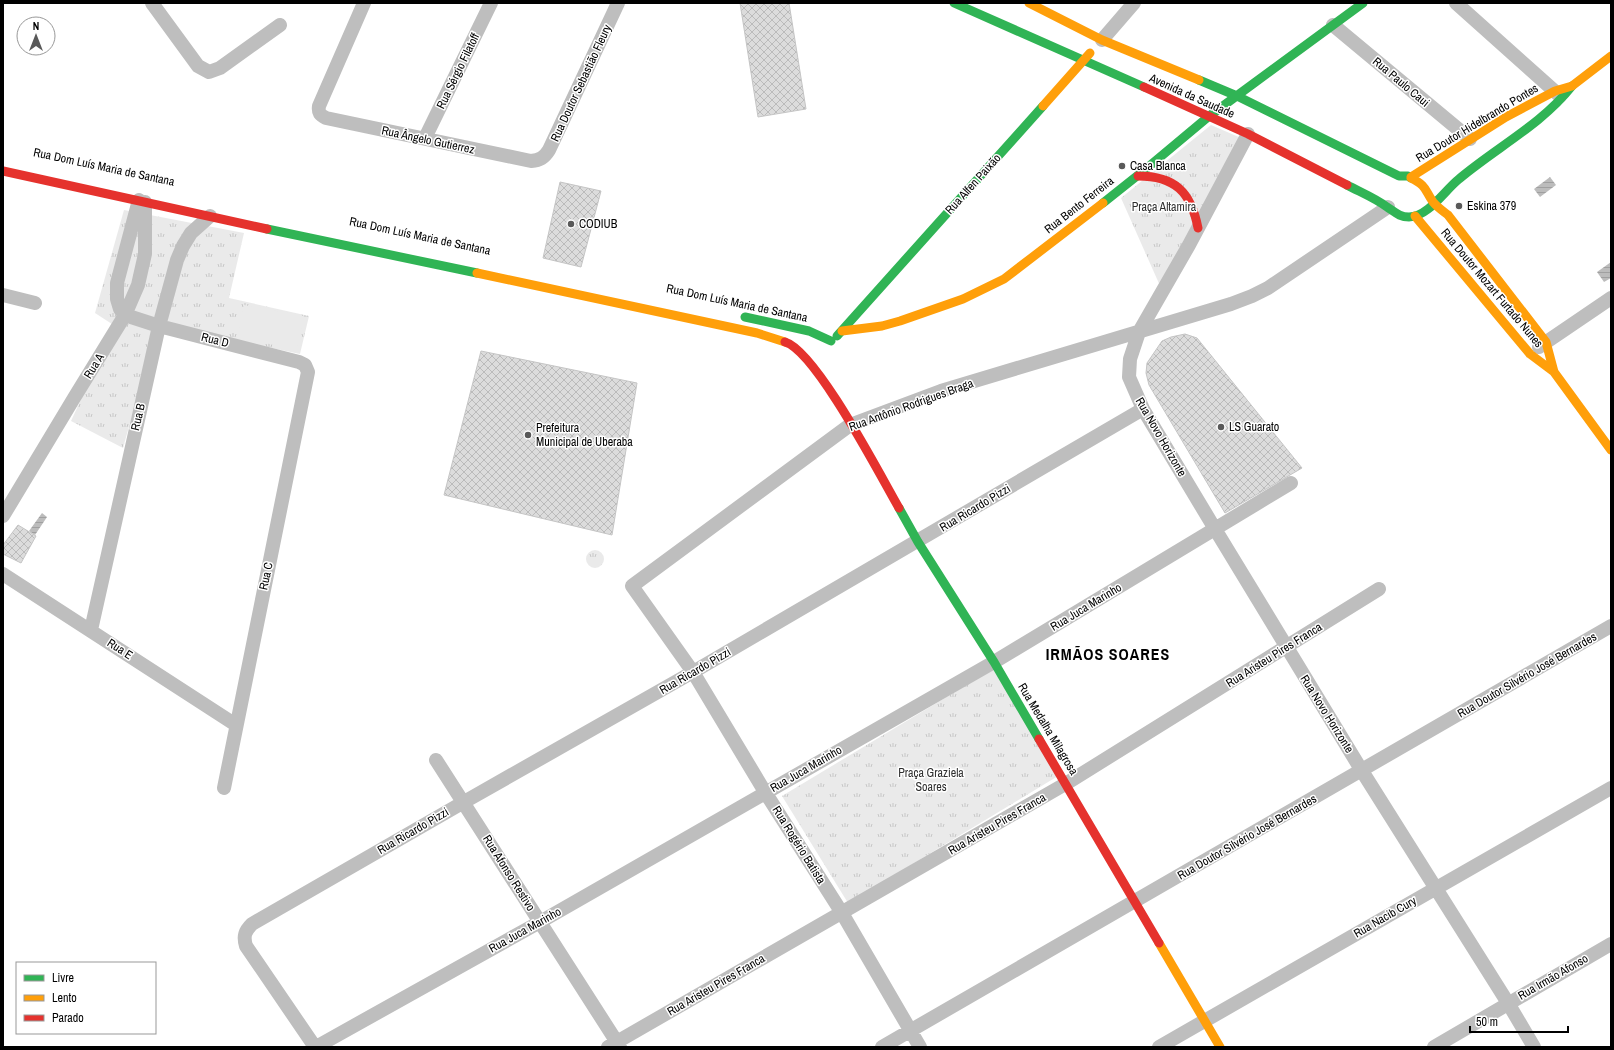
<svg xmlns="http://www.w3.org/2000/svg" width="1614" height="1050" viewBox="0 0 1614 1050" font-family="'Archivo Narrow',sans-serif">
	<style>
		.park { fill: url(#park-tufts) }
		.pitch { fill: #eaeaea }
		.water { fill: url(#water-rules) }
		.building { fill: url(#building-cross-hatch); stroke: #c5c5c5 }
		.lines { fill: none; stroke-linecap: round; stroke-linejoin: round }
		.street { stroke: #bebebe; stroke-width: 14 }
		.fast { stroke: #30b455; stroke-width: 9 }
		.slow { stroke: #ff9f0a; stroke-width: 9 }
		.jam { stroke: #e5322d; stroke-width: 9 }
		.poi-dot { fill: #595959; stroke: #fff; stroke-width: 1.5 }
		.labels { text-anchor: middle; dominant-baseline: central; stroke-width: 3; stroke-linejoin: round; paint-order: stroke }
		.street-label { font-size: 12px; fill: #000; stroke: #fff }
		.poi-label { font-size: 12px; fill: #000; stroke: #fff; text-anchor: start }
		.park-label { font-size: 12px; fill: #2f2f2f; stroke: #fff }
		.district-label { font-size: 16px; font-weight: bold; letter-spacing: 1px; fill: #000; stroke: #fff }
	</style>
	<defs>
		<pattern id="park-tufts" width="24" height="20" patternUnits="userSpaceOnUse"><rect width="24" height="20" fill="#eaeaea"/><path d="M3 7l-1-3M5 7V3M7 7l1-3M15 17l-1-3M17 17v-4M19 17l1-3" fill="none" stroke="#c7c7c7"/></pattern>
		<pattern id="water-rules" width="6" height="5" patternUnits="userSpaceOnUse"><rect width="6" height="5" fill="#bcbcbc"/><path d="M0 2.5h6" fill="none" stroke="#a0a0a0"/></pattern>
		<pattern id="building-cross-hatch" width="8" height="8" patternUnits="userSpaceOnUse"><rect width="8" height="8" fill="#dcdcdc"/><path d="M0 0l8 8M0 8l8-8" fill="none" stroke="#bbb"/></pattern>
	</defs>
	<rect width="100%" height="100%" fill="#fff"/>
	<!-- park -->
	<path class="park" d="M1211 125 1241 138 1161 288 1121 198Z
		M124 210 244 233 229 298 309 316 300 354 169 326 154 337 123 448 71 421 115 326 95 313Z
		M586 559a9 9 0 1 1 18 0a9 9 0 1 1-18 0Z
		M993 669 1058 776 848 903 782 796Z"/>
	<!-- pitch -->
	<path class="pitch" d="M244 305 304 316 297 350 237 337Z"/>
	<!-- water -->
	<path class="water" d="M1550 177 1556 185 1540 197 1534 189Z
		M1611 262V278L1604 282 1597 272Z
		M42 513 47 517 35 535 29 531Z"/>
	<!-- building -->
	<path class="building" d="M740 3H789L806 109 758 117Z
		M560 182 601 191 581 267 543 258Z
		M1185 334 1197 338 1302 468 1225 513 1149 385 1146 373 1147 363 1162 341 1171 337Z
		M481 351 637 383 612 535 444 495Z
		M18 525 36 536 21 563 3 554V545Z"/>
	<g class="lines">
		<!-- street -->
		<path class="street" d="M152 3 198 66 209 72 220 68 280 25
			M364 3 319 106C318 113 320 115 326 118L531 161C540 160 544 158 549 150L618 3
			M1456 3 1560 96
			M1333 25 1470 139
			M1102 40 1134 3
			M1248 134 1189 245 1139 332 1130 359 1129 377 1143 409 1215 529 1362 771 1508 1003 1534 1047
			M425 138 491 3
			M139 200 117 283V299L120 309 125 315 159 326 299 362 305 365 308 372 224 788
			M3 295 35 303
			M1539 347 1611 298
			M3 516 74 398 125 315 138 285 145 254V202
			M3 574 236 725
			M91 630 159 326 177 260 183 246 191 233 210 216
			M436 760 620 1047
			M315 1047 246 946C243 936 245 931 252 924L464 802 693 672 1143 409
			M316 1047 540 922 994 662 1291 483
			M608 1047 1067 783 1379 589
			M882 1047 1611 626
			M920 1047 842 913 765 792 693 672 632 586 850 425 941 391 1231 304 1252 296 1268 288 1388 207
			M1159 1047 1611 788
			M1434 1047 1611 944"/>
		<!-- fast -->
		<path class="fast" d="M954 3 1144 87
			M1199 80 1237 96 1399 176H1408L1411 178
			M1347 185C1360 192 1375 198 1387 207 1395 212 1399 217 1409 217 1428 217 1445 190 1459 179 1497 147 1541 125 1572 86
			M1103 203 1147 168 1208 117 1363 3
			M267 229 477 273
			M745 317 809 331 831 341
			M837 336 1043 106
			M899 508 918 542 994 662 1039 739"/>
		<!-- slow -->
		<path class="slow" d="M1029 3 1102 40 1199 80
			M1043 106 1090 53
			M1411 177 1506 117 1555 91 1572 86 1611 56
			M1411 178C1427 186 1424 189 1433 202 1437 207 1443 211 1448 215L1546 342 1554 372
			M1415 216 1530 354 1554 372 1611 450
			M477 273 757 333 785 342
			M842 331 882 326 900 321 963 299 1004 279 1103 203
			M1159 943 1220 1047"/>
		<!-- jam -->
		<path class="jam" d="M1144 87 1248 134 1347 185
			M3 171 267 229
			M1138 176C1175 176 1191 192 1198 228
			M785 342C816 351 881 477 899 508
			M1039 739 1159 943"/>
	</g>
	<!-- markers -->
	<g class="poi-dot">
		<circle cx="1122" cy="166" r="4"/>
		<circle cx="1459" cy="206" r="4"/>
		<circle cx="571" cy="224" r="4"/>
		<circle cx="1221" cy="427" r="4"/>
		<circle cx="528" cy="435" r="4"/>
	</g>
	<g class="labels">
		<!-- street labels -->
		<g class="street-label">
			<text transform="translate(458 71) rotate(-64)">Rua Sérgio Filatoff</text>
			<text transform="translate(1401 82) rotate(40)">Rua Paulo Caui</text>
			<text transform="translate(581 83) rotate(-65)">Rua Doutor Sebastião Fleury</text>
			<text transform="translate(1192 96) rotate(24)">Avenida da Saudade</text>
			<text transform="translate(1477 123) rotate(-31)">Rua Doutor Hidelbrando Pontes</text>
			<text transform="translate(428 140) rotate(12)">Rua Ângelo Gutierrez</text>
			<text transform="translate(104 167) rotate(12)">Rua Dom Luís Maria de Santana</text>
			<text transform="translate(973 184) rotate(-48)">Rua Alfen Paixão</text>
			<text transform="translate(1079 205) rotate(-38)">Rua Bento Ferreira</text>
			<text transform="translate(420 236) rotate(12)">Rua Dom Luís Maria de Santana</text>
			<text transform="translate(1492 288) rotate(50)">Rua Doutor Mozart Furtado Nunes</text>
			<text transform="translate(737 303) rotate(12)">Rua Dom Luís Maria de Santana</text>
			<text transform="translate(215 340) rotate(14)">Rua D</text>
			<text transform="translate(94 366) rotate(-58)">Rua A</text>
			<text transform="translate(911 405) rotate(-20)">Rua Antônio Rodrigues Braga</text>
			<text transform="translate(138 417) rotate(-77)">Rua B</text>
			<text transform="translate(1161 437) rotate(60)">Rua Novo Horizonte</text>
			<text transform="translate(975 508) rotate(-31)">Rua Ricardo Pizzi</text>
			<text transform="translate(266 576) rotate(-78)">Rua C</text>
			<text transform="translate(1086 607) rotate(-31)">Rua Juca Marinho</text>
			<text transform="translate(120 649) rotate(33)">Rua E</text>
			<text transform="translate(1274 655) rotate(-32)">Rua Aristeu Pires Franca</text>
			<text transform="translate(695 671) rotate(-30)">Rua Ricardo Pizzi</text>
			<text transform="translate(1527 675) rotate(-30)">Rua Doutor Silvério José Bernardes</text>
			<text transform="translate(1327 714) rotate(58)">Rua Novo Horizonte</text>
			<text transform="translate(1048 729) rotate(59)">Rua Medalha Milagrosa</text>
			<text transform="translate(806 769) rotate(-30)">Rua Juca Marinho</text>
			<text transform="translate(997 824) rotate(-30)">Rua Aristeu Pires Franca</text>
			<text transform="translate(413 831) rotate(-30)">Rua Ricardo Pizzi</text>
			<text transform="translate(1247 837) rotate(-30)">Rua Doutor Silvério José Bernardes</text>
			<text transform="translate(799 845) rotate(58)">Rua Rogério Batista</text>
			<text transform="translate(509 873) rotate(58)">Rua Afonso Restivo</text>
			<text transform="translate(1385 917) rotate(-30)">Rua Nacib Cury</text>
			<text transform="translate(525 930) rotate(-29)">Rua Juca Marinho</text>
			<text transform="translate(1553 977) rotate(-30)">Rua Irmão Afonso</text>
			<text transform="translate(716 985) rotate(-30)">Rua Aristeu Pires Franca</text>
		</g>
		<!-- poi labels -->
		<g class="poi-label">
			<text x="1130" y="166">Casa Blanca</text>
			<text x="1467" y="206">Eskina 379</text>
			<text x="579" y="224">CODIUB</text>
			<text x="1229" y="427">LS Guarato</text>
			<text x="536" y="428">Prefeitura<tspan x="536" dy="14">Municipal de Uberaba</tspan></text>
		</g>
		<!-- park labels -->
		<g class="park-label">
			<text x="1164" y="207">Praça Altamira</text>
			<text x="931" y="773">Praça Graziela<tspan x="931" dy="14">Soares</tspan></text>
		</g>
		<!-- district labels -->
		<g class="district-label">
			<text x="1108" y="654">IRMÃOS SOARES</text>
		</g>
	</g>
	<!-- border -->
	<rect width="1614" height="1050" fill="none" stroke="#000000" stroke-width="8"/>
	<!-- legend -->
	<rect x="16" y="962" width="140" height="72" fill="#ffffff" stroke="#999999"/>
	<rect x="24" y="975" width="20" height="6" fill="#30b455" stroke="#999999"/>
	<text x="52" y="982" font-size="12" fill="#000000">Livre</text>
	<rect x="24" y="995" width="20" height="6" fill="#ff9f0a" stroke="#999999"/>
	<text x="52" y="1002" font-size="12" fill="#000000">Lento</text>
	<rect x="24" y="1015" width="20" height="6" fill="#e5322d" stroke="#999999"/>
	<text x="52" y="1022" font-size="12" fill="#000000">Parado</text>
	<!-- north arrow -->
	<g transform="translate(36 36)"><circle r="19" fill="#ffffff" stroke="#999999"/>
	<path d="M0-3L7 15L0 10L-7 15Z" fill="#595959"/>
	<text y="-6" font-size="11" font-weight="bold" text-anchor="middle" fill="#000000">N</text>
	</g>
	<!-- scale -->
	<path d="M1470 1026v6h98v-6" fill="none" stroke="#000000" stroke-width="2"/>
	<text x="1476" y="1026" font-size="12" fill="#000000" stroke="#ffffff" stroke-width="3" paint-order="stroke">50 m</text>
</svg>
